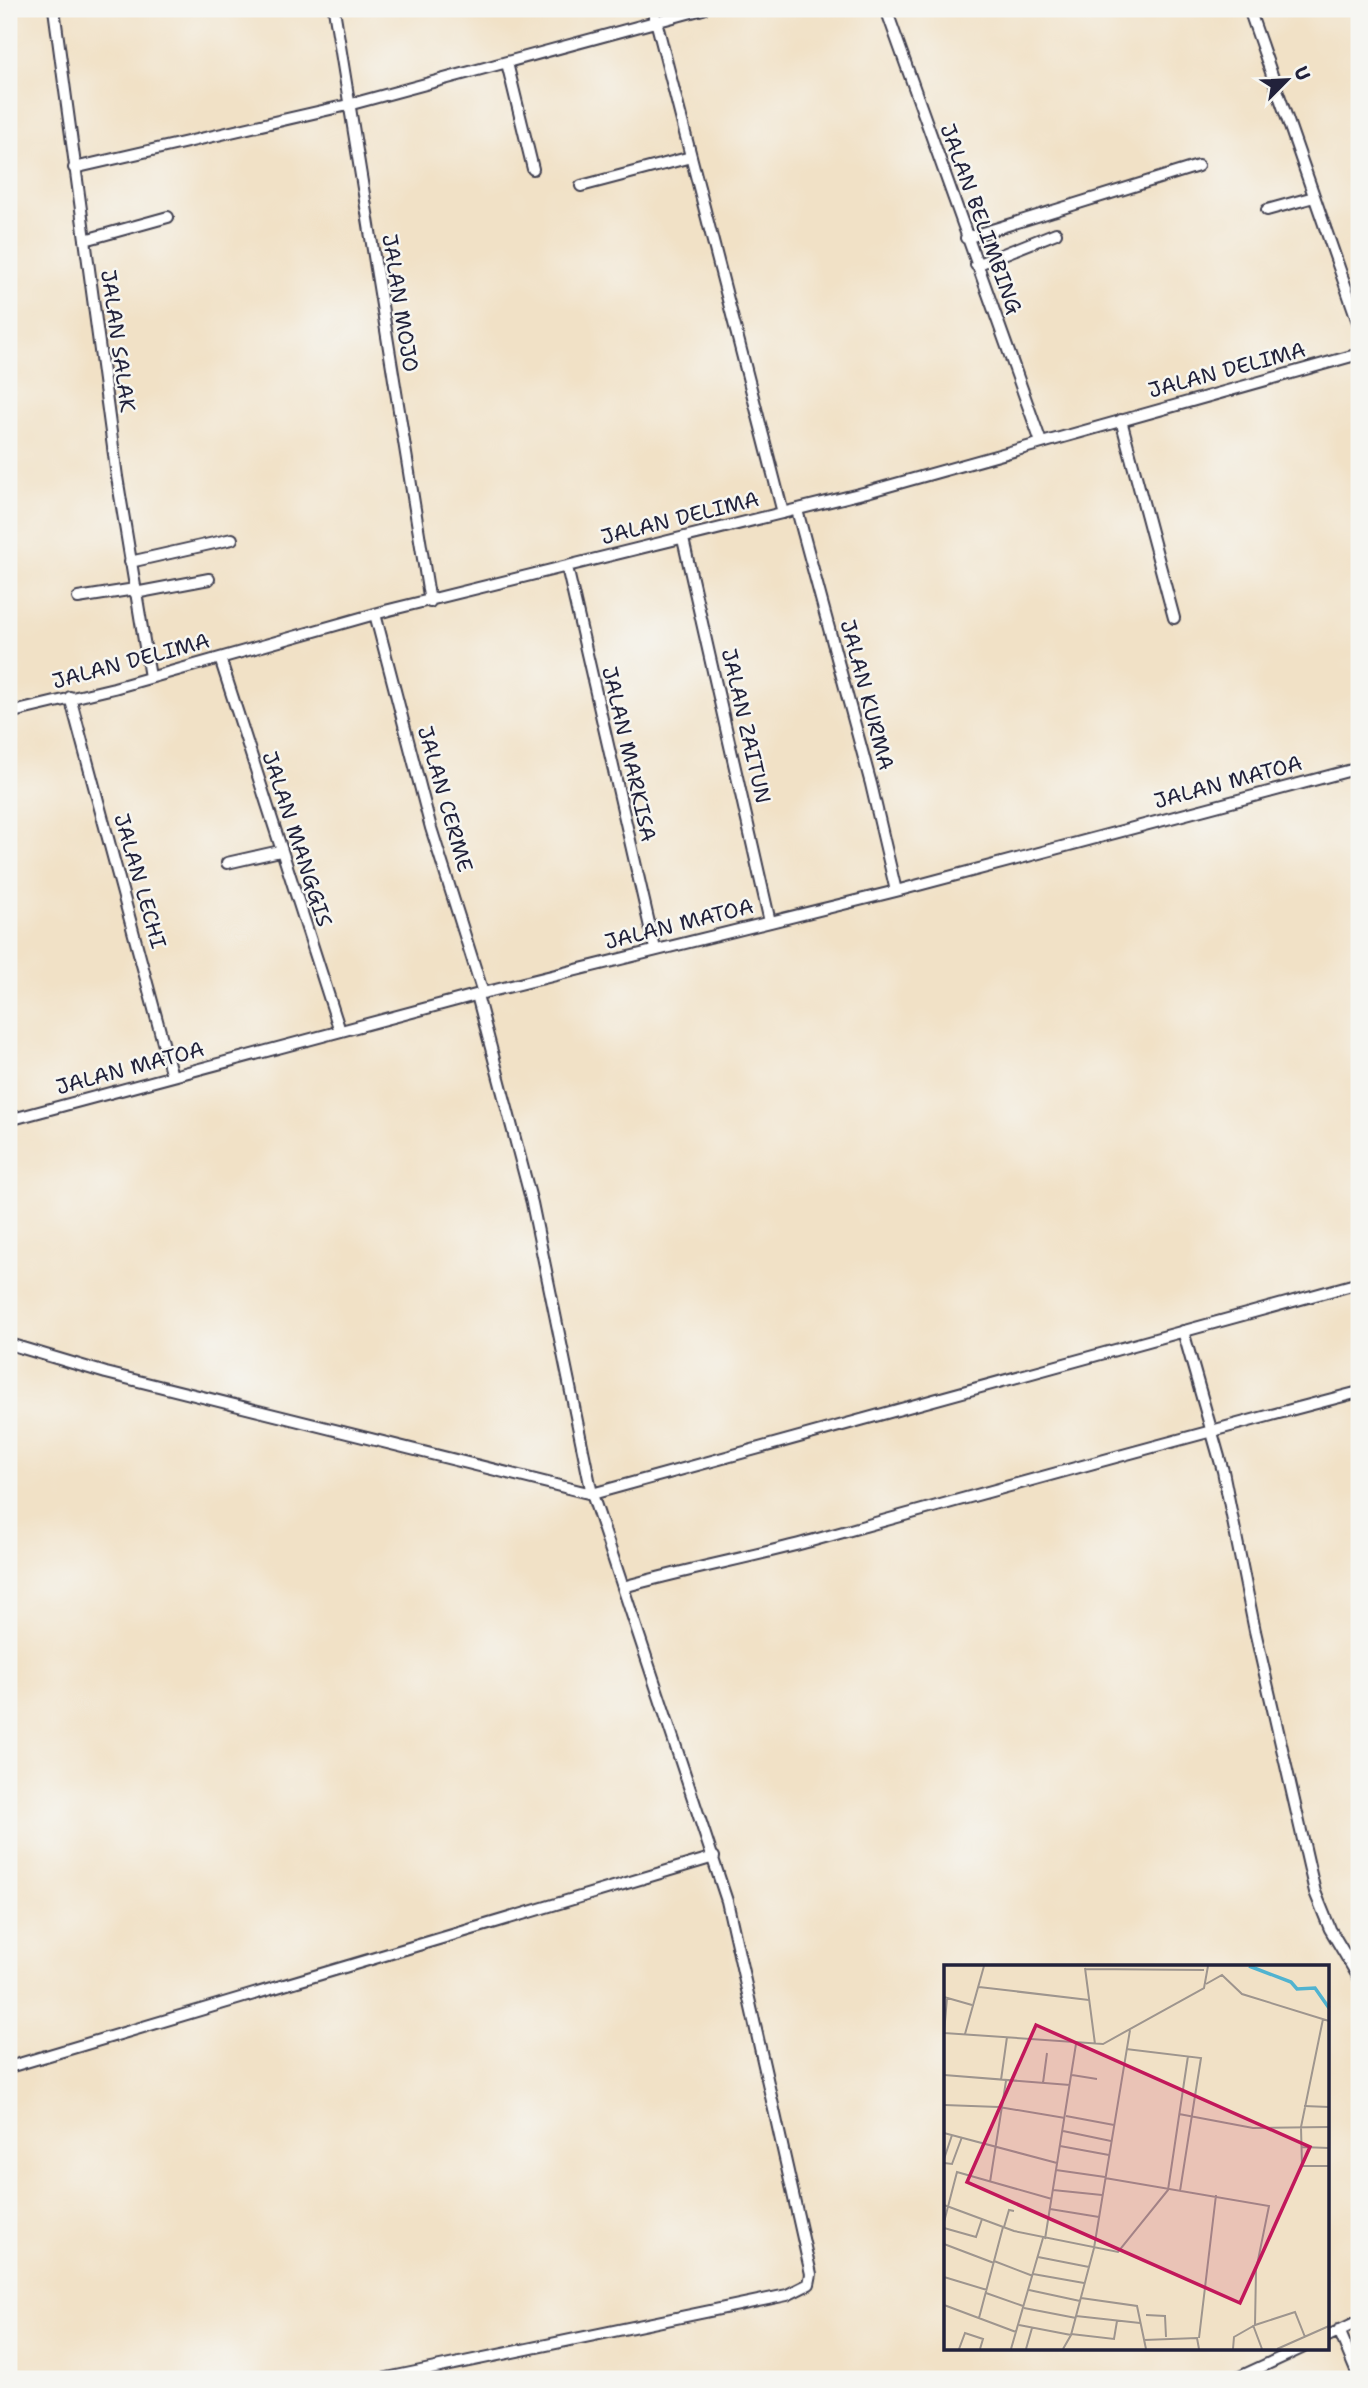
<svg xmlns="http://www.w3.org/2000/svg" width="1368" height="2388" viewBox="0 0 1368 2388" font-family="'Shantell Sans',sans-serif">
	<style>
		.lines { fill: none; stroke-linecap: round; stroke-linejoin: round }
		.minor-casing { stroke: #413f50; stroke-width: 14 }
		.minor { stroke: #fff; stroke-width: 10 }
		.labels { text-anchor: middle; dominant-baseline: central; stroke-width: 5; stroke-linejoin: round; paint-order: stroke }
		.street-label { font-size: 21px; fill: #22223b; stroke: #f6f6f2 }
		.inset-river { fill: none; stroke: #51b3d0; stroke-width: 3.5 }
		.inset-road { fill: none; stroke: #9e958e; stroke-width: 2 }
		.view { fill: #c2185b; fill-opacity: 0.15; stroke: #c2185b; stroke-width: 3.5 }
		.inset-edge { fill: none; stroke: #22223b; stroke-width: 3.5 }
	</style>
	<rect width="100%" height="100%" fill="#f6f6f2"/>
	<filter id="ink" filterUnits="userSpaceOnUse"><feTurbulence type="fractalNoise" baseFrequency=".0143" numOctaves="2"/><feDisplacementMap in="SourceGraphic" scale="14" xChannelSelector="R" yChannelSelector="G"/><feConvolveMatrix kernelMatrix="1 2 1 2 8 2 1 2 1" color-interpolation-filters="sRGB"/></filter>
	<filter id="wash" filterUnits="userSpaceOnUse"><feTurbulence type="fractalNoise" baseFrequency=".00686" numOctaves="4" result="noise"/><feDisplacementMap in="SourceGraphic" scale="28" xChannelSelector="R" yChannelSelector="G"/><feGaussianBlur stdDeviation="1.57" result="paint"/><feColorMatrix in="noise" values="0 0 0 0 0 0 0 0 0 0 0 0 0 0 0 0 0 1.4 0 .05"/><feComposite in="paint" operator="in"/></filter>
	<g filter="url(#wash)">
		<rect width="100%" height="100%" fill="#f1e1c6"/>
	</g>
	<g filter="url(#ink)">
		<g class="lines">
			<!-- minor casing -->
			<g class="minor-casing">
				<path id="minor" d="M54 9 117 477 150 677
					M334 9 430 602
					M653 9 783 513
					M886 9 1041 442
					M1249 9 1359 325
					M507 63 533 169
					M74 168 348 105 703 9
					M581 186 691 157
					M1267 210 1314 197
					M966 238 1198 166
					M85 240 168 217
					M976 265 1056 233
					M1121 420 1174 618
					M797 510 871 784 896 891
					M683 539 770 922
					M130 562 232 539
					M567 567 655 949
					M135 593 209 579
					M78 598 135 589
					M375 614 431 828 483 993
					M220 658 340 1031
					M70 697 172 1076
					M9 713 114 688 389 610 867 492 1359 354
					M227 863 280 851
					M9 1120 483 993 896 891 1359 768
					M1183 1331 1223 1471 1255 1631 1315 1892 1330 1929 1359 1978
					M9 1344 106 1373 592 1494 1359 1283
					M623 1587C687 1569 753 1557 818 1539 998 1489 1178 1439 1359 1392
					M9 2067 714 1857
					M1339 2330 1359 2378
					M1328 2336 1359 2321
					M382 2379 787 2295 809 2284 811 2274 727 1901 592 1494 532 1203 477 995
					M1235 2379 1302 2348"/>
			</g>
			<!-- minor -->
			<use href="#minor" class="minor"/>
		</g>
	</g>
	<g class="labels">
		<!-- street labels -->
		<g class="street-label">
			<text transform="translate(981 219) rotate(70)">JALAN BELIMBING</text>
			<text transform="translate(400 303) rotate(81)">JALAN MOJO</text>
			<text transform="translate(118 341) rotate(82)">JALAN SALAK</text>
			<text transform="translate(1227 370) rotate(-15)">JALAN DELIMA</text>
			<text transform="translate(680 518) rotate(-14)">JALAN DELIMA</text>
			<text transform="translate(131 661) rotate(-15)">JALAN DELIMA</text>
			<text transform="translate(867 695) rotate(75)">JALAN KURMA</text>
			<text transform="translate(746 726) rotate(77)">JALAN ZAITUN</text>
			<text transform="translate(629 754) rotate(77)">JALAN MARKISA</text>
			<text transform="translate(1228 782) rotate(-15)">JALAN MATOA</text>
			<text transform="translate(445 799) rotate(74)">JALAN CERME</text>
			<text transform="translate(297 839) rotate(72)">JALAN MANGGIS</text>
			<text transform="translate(140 881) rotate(74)">JALAN LECHI</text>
			<text transform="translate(679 924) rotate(-14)">JALAN MATOA</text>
			<text transform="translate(130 1068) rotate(-15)">JALAN MATOA</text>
		</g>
	</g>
	<!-- overview -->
	<g transform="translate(944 1965)">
		<rect width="385" height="385" fill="#f1e1c6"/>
		<path class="inset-river" d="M305 1 347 17 353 24 371 23 385 43"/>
		<path class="inset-road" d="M141 3 151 79M141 4 260 5M262 19 278 10 298 29 385 56M35 22 145 35M0 32 28 40M379 54 357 162 358 201H385M0 68 159 79 260 23 264 1M0 68 3 33M21 69 40 1M182 84 257 93 236 226M0 110 126 120M128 110 153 114M57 115 63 72M99 118 103 88M0 140 55 142 121 153M360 141 385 142M235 149 309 163 385 162M122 151 170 160M119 166 167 176M0 168 113 198M116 181 165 190M358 182 385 183M0 194 8 170M0 198 8 199 18 172M112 205 161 212M161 213 325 241 312 305 311 360 351 347 361 372M46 217 62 116M109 225 158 230M0 240 70 266 174 287 224 225 244 91M106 244 155 252M0 257 13 207 108 234M60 262 65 245 70 246M0 263 32 272 38 254M101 274 132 79M0 279 50 298M94 292 145 302M50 296 89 311M89 309 140 318M0 312 43 325M85 325 136 336M42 328 79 341M137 333 193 341 202 384M0 340 72 367M80 343 132 353M202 350 221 351 222 372M132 351 196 358M35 353 59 262M75 360 127 370M309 360 318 384M127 369 170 374 173 356M255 373 272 230M200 375 253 373 255 384M15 384 21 368 39 374 36 384M67 384 99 273M82 384 88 363M119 384 127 370 150 283 186 65M289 384 290 372 311 360M333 384 385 361"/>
		<path class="view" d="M92 60 366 182 296 338 23 217Z"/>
		<rect width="385" height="385" class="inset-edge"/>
	</g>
	<!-- margin -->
	<rect width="1368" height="2388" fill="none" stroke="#f6f6f2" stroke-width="35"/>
	<!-- north arrow -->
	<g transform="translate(1287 80) rotate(66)" stroke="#f6f6f2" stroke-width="5" paint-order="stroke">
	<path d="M0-5L12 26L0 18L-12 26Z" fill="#22223b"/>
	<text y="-10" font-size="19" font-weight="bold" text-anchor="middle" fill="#22223b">U</text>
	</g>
</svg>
